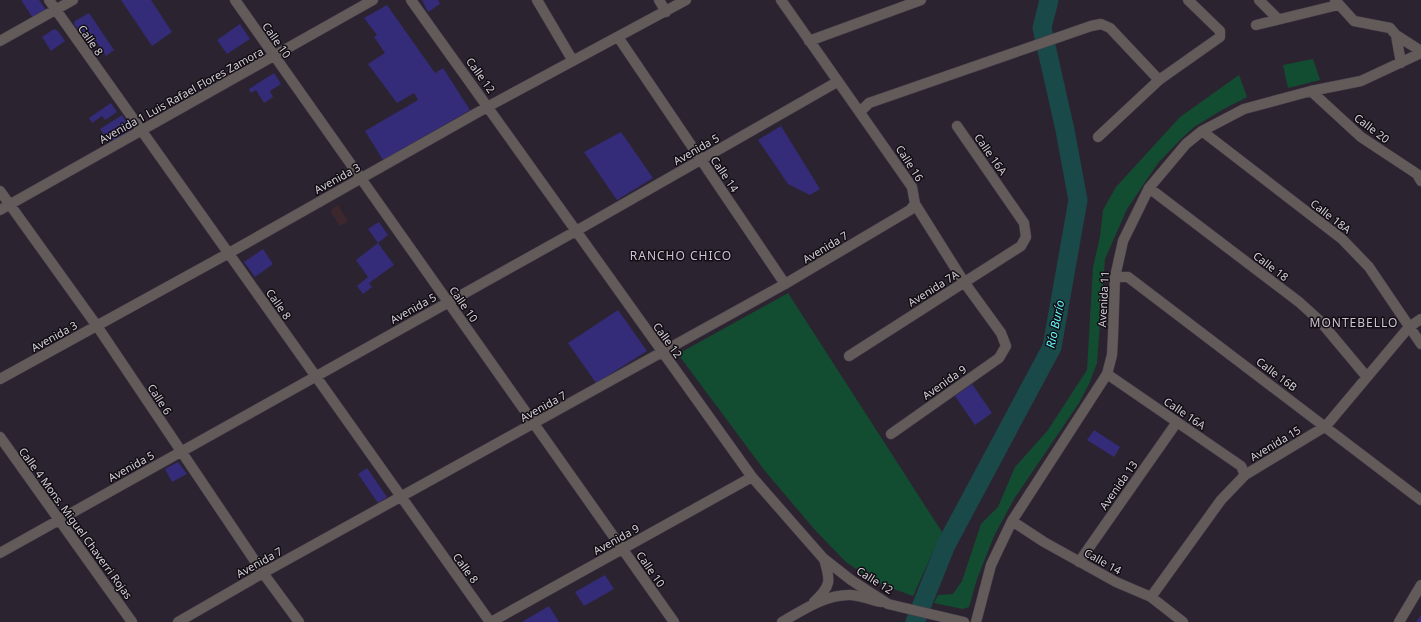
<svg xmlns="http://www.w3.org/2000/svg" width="1421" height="622" viewBox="0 0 1421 622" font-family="'Noto Sans',sans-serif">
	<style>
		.medical { fill: #3c282c }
		.green { fill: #134d31 }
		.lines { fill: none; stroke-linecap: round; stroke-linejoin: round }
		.river { stroke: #1a494a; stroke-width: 19 }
		.building { fill: #342c79 }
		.minor-casing { stroke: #473f4b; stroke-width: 11 }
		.minor { stroke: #635a5a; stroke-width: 10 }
		.labels { text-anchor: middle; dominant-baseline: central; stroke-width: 3; stroke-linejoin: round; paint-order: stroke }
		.street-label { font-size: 11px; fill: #d5cfd8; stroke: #120e14 }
		.neighbourhood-label { font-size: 12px; letter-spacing: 1px; fill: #cec3d4; stroke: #120e14 }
		.water-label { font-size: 12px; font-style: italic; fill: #64f6f9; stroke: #120e14 }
	</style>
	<rect width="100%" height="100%" fill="#2c2330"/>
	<!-- medical -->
	<path class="medical" d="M338 205 348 221 340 226 330 211Z"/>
	<!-- green -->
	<path class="green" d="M1313 59 1320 80 1288 88 1283 65Z
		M1239 75 1247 97 1222 110 1194 127 1182 138 1158 163 1127 209 1105 259 1097 363 1089 384 1079 403 1014 499 994 536 977 579 969 607 963 609 934 603 938 595 953 594 962 581 981 524 998 507 1015 467 1048 430 1087 370 1093 267 1100 237 1103 210 1116 187 1180 117Z
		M788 293 942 532 913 596 875 582 846 562 815 530 765 471 678 354Z"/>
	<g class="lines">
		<!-- river -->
		<path class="river" d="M915 622 946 545 1052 347 1078 200 1065 130 1042 28 1049 0"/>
	</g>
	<!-- building -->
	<path class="building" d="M21 0H39L46 10 33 18Z
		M121 0H151L172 32 152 46Z
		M422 0H438L440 4 428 12Z
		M387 5 435 73 443 68 470 110 383 160 365 131 418 100 414 93 397 103 368 64 385 53 374 37 377 35 364 18Z
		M89 13 114 50 106 56 96 41 90 46 74 24 75 21Z
		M240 24 250 39 227 54 217 40Z
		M54 29 58 31 65 41 51 51 42 37Z
		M274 73 281 84 270 91 273 97 264 103 256 90 251 93 249 89Z
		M111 103 117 112 105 120 102 116 92 123 89 118Z
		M122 115 131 129V134L111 146 100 129Z
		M781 126 820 189 810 195 788 184 758 140Z
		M621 132 653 178 617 200 584 152Z
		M379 222 388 235 378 243 394 265 369 283 372 287 363 294 357 286 368 277 356 260 378 243 368 229Z
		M263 249 273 264 255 277 244 262Z
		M618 310 647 351 596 383 568 343Z
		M972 384 992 413 975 425 955 396Z
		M1094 430 1120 447 1114 457 1087 440Z
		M178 462 187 474 172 482 165 469Z
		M367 468 387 497 378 503 358 474Z
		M605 575 614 589 584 606 575 592Z
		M549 606 559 622H522Z
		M1421 615V622H1416Z"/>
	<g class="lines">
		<!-- minor casing -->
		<g class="minor-casing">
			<path id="minor" d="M49 0 490 622
				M235 0 674 622
				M411 0 752 477 823 558 851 580 888 604 964 622
				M537 0 573 61
				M659 0 666 12
				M781 0 912 187 915 204 964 282 1001 333 1006 346 999 358 891 434
				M1259 0 1278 19
				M1335 0 1354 21 1390 28 1396 35 1421 51
				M1256 25 1338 5
				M1396 35 1401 63
				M618 37 785 284
				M0 41 73 0
				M809 41 921 0
				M1311 91 1361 137 1417 174 1421 181
				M860 112 869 103 1091 26 1101 24 1110 28 1159 80 1220 37V31L1188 0
				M1202 131 1342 239 1369 267 1421 344
				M1098 137 1159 80
				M1149 188 1299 302 1320 321 1366 376
				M0 191 97 326 263 573 299 622
				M0 210 373 0
				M1115 277H1128L1421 500
				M849 356 1021 246 1026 237 1024 223 957 126
				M1107 374 1241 466 1245 475
				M0 379 229 253 489 106 686 0
				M0 437 132 622
				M1012 521 1044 542 1116 582 1151 597 1183 622
				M0 553 576 231 837 82
				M1079 562 1177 422
				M1151 597 1221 500 1245 475 1326 426 1409 327 1421 319
				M814 602C831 586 831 581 824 559
				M178 622 263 573 785 284 910 210 915 204
				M491 622 752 477
				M782 622C803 610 826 594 851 595 861 596 872 600 881 602
				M976 622 991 565 1012 521 1107 374 1112 355 1113 336 1115 277 1123 241 1149 188 1186 144 1202 131 1244 109 1311 91 1361 81 1421 53
				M1399 622 1421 585"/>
		</g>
		<!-- minor -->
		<use href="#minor" class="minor"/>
	</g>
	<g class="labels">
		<!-- street labels -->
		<g class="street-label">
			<text transform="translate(91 40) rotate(55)">Calle 8</text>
			<text transform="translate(277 40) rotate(55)">Calle 10</text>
			<text transform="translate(481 75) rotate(54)">Calle 12</text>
			<text transform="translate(181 95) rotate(-29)">Avenida 1 Luis Rafael Flores Zamora</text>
			<text transform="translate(1372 128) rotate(37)">Calle 20</text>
			<text transform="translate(696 149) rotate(-30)">Avenida 5</text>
			<text transform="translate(991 154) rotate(55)">Calle 16A</text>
			<text transform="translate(910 163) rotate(57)">Calle 16</text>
			<text transform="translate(725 174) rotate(56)">Calle 14</text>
			<text transform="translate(337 178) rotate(-29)">Avenida 3</text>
			<text transform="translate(1331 216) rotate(38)">Calle 18A</text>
			<text transform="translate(825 247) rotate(-31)">Avenida 7</text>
			<text transform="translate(1271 266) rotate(37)">Calle 18</text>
			<text transform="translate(933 288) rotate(-32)">Avenida 7A</text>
			<text transform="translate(1103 299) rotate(-87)">Avenida 11</text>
			<text transform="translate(279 304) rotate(55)">Calle 8</text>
			<text transform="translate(464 304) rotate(55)">Calle 10</text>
			<text transform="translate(413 308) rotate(-29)">Avenida 5</text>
			<text transform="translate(54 336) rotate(-29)">Avenida 3</text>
			<text transform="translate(668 340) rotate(54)">Calle 12</text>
			<text transform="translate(1277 374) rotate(37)">Calle 16B</text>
			<text transform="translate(944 382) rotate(-35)">Avenida 9</text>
			<text transform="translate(160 399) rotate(57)">Calle 6</text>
			<text transform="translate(543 406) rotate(-29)">Avenida 7</text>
			<text transform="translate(1185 413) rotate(34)">Calle 16A</text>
			<text transform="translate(1275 443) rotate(-31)">Avenida 15</text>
			<text transform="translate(131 466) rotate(-29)">Avenida 5</text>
			<text transform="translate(1118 485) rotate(-55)">Avenida 13</text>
			<text transform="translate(76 523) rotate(54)">Calle 4 Mons. Miguel Chaverri Rojas</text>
			<text transform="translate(616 539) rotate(-29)">Avenida 9</text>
			<text transform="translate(1103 561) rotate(29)">Calle 14</text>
			<text transform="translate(259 562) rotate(-29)">Avenida 7</text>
			<text transform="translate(466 568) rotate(54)">Calle 8</text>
			<text transform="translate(651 569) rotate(55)">Calle 10</text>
			<text transform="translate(875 580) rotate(32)">Calle 12</text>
		</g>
		<!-- neighbourhood labels -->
		<g class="neighbourhood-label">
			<text x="681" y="255">RANCHO CHICO</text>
			<text x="1354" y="322">MONTEBELLO</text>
		</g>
		<!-- water labels -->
		<g class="water-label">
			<text transform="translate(1055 324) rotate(-78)">Río Burío</text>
		</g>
	</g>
</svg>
